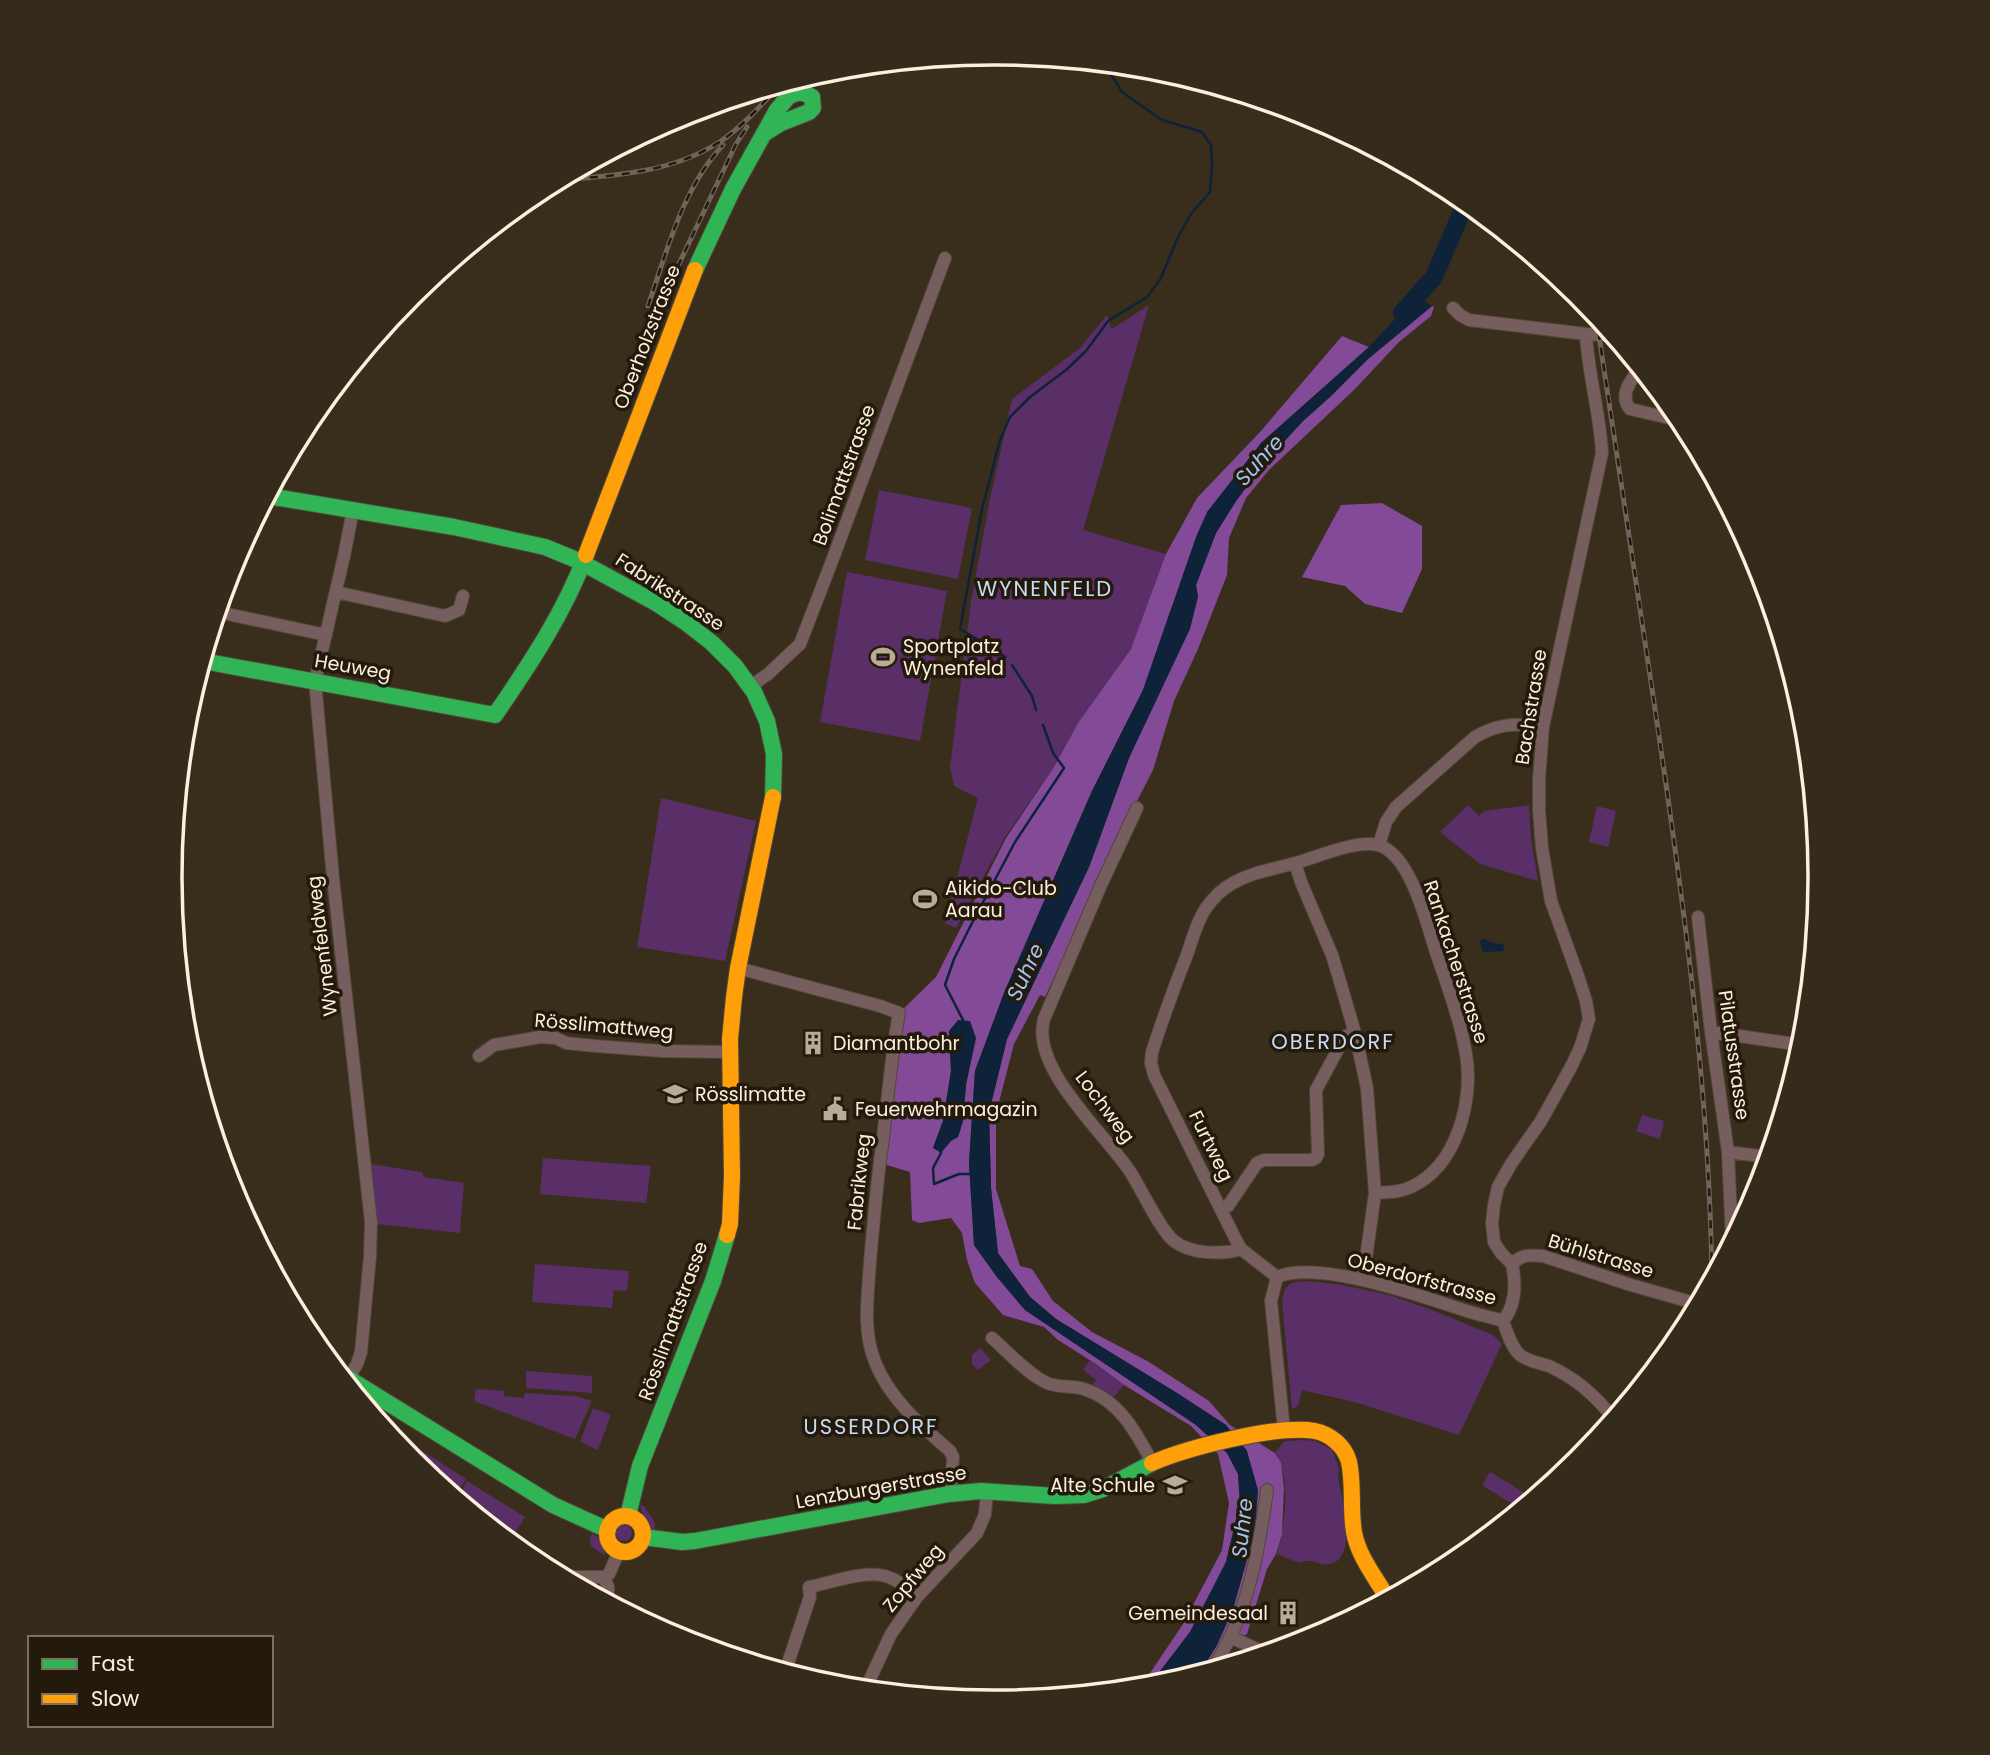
<svg xmlns="http://www.w3.org/2000/svg" width="1990" height="1755" viewBox="0 0 1990 1755" font-family="Poppins,sans-serif">
	<style>
		.green { fill: #5a2f67 }
		.forest { fill: #834a98; fill-rule: evenodd }
		.water { fill: #0e223a }
		.lines { fill: none; stroke-linecap: round; stroke-linejoin: round }
		.stream { stroke: #0e223a; stroke-width: 2.5 }
		.river { stroke: #0e223a; stroke-width: 18 }
		.street-casing { stroke: #524739; stroke-width: 14 }
		.fast-casing { stroke: #524739; stroke-width: 18 }
		.slow-casing { stroke: #524739; stroke-width: 18 }
		.street { stroke: #765e5e; stroke-width: 12 }
		.fast { stroke: #30b455; stroke-width: 16 }
		.slow { stroke: #ff9f0a; stroke-width: 16 }
		.rail-casing { stroke: #716359; stroke-width: 5 }
		.rail { stroke: #241a0c; stroke-width: 2.5; stroke-dasharray: 8; stroke-linecap: butt }
		.labels { text-anchor: middle; dominant-baseline: central; stroke-width: 7; stroke-linejoin: round; paint-order: stroke }
		.street-label { font-size: 19px; fill: #fdefdc; stroke: #241a0c }
		.poi-label { font-size: 19px; fill: #fdefdc; stroke: #241a0c; text-anchor: start }
		.water-label { font-size: 21px; font-style: italic; fill: #a1c4ef; stroke: #241a0c }
		.neighbourhood-label { font-size: 21px; letter-spacing: 2px; fill: #c8dbf4; stroke: #241a0c }
		.rim { fill: none; stroke: #fdefdc; stroke-width: 3.5 }
	</style>
	<rect width="100%" height="100%" fill="#392d1b"/>
	<!-- green -->
	<path class="green" d="M1149 305 1083 530 1166 554 1158 583 1131 649 1078 723 1054 767 1005 837 956 928 945 923 978 798 954 786 950 767 971 602 990 499 1012 399 1080 348 1107 315 1112 329Z
		M879 490 972 508 958 579 865 560Z
		M847 572 947 591 920 741 820 722Z
		M661 798 756 821 725 961 637 947Z
		M1468 805 1479 816 1484 811 1529 805 1531 838 1538 881 1480 864 1440 832Z
		M1597 806 1616 811 1608 847 1589 842Z
		M1642 1115 1664 1121 1660 1139 1636 1131Z
		M543 1158 651 1166 646 1203 540 1194Z
		M370 1164 422 1172 423 1177 464 1183 460 1233 376 1224Z
		M535 1264 629 1271 627 1291 614 1290 612 1308 532 1302Z
		M1307 1281 1337 1284 1389 1295 1432 1310 1493 1335 1502 1344 1459 1435 1358 1403 1302 1390 1298 1406 1292 1409 1282 1301C1285 1283 1289 1282 1307 1281Z
		M980 1348 991 1360 978 1370 972 1364V1355Z
		M1090 1360 1124 1385 1113 1398 1093 1384 1096 1380 1083 1370Z
		M526 1371 592 1376V1393L526 1388Z
		M476 1389 504 1391V1396L524 1398 525 1393 572 1396 573 1395 592 1401 575 1439 474 1401Z
		M593 1408 611 1415 598 1450 580 1442Z
		M401 1437 466 1479 455 1496 411 1461 397 1443Z
		M1305 1440 1315 1441 1332 1450 1339 1468 1338 1477C1341 1497 1359 1558 1330 1564 1318 1567 1314 1556 1299 1563L1277 1554C1285 1523 1292 1481 1275 1452L1285 1441Z
		M1490 1472 1533 1498 1520 1509 1482 1485Z
		M467 1481 525 1517 510 1541 457 1498Z
		M640 1505 644 1506 655 1523V1531L645 1523Z
		M616 1533a8 8 0 1 1 16 0a8 8 0 1 1-16 0Z
		M592 1533C602 1539 607 1545 605 1556L591 1546 590 1539Z"/>
	<!-- forest -->
	<path class="forest" d="M1432 306 1434 307 1431 316 1399 342 1355 389 1269 470 1246 498 1229 538 1227 575 1198 649 1174 701 1153 770 1135 805 1045 997 1040 995 1014 1044 996 1114V1189L1020 1266 1032 1269 1053 1301 1092 1332 1149 1362 1209 1401 1230 1425 1275 1453 1281 1463 1284 1488 1282 1534 1276 1554 1267 1569 1247 1634 1226 1645 1204 1672 1199 1674 1217 1645 1233 1609 1255 1531 1247 1451 1226 1425 1177 1393 1056 1319 1030 1297 998 1254 991 1188 989 1112 1007 1039 1089 867 1129 758 1198 597 1196 585 1216 533 1236 501 1266 461 1303 421 1331 396 1368 359Z
		M1342 336 1369 347 1261 443 1171 609 1143 690 1092 791 1004 993 975 1071 969 1163 974 1245 997 1277 1025 1310 1196 1425 1227 1453 1238 1474 1240 1503 1226 1562 1190 1632 1148 1687 1140 1688 1183 1624 1222 1550 1229 1503 1218 1454 1191 1426 1124 1385 1096 1364 1058 1340 1044 1327 1003 1315 975 1283 967 1260 962 1233 951 1218 919 1223 912 1220 910 1172 880 1163 899 1013 936 977 1006 838 1054 767 1078 723 1131 649 1166 554 1197 498 1260 432ZM949 1031 966 1085 963 1121 958 1137 933 1148 943 1121 951 1071Z
		M1382 503 1422 526V569L1402 613 1365 604 1345 586 1302 577 1341 505Z"/>
	<!-- water -->
	<path class="water" d="M1416 296 1432 306 1368 359 1331 396 1303 421 1266 461 1236 501 1216 533 1196 585 1198 597 1190 629 1129 758 1089 867 1007 1039 989 1112 991 1188 998 1253 1030 1297 1056 1319 1177 1393 1226 1425 1247 1451 1258 1490 1255 1531 1233 1609 1217 1645 1199 1674 1148 1687 1190 1632 1226 1562 1240 1503 1238 1474 1227 1453 1196 1425 1025 1310 997 1277 974 1245 969 1163 975 1071 1004 993 1092 791 1143 690 1196 537 1207 512 1261 443 1369 347Z
		M1483 938 1492 943 1503 944 1504 951 1484 952 1482 950 1480 941Z
		M958 1020 970 1021 976 1038 966 1085 963 1121 958 1137 951 1141 941 1153 933 1148 943 1121 951 1071 949 1031Z"/>
	<g class="lines">
		<!-- stream -->
		<path class="stream" d="M1005 657 989 646 960 629 982 509 1000 440 1010 417 1030 397 1066 370 1086 351 1108 321 1147 297 1160 280 1178 237 1191 214 1210 192 1212 165 1211 145 1202 132 1162 120 1122 92 1108 69 1102 63
			M1012 665 1032 696 1036 710
			M963 1020 945 985 954 959 972 923 1015 842 1064 768 1053 753 1043 725
			M941 1153 933 1168 934 1184 959 1174H970"/>
		<!-- river -->
		<path class="river" d="M1402 313 1434 277 1466 202"/>
		<!-- street casing -->
		<g class="street-casing">
			<path id="street" d="M1453 308 1460 315 1469 320 1586 334 1612 335
				M1640 369C1630 380 1619 396 1630 409L1682 421
				M336 592 445 616 459 610 463 596
				M218 612 326 635
				M751 686 768 674 800 644 832 561 945 258
				M1137 808 1101 885 1044 1019C1030 1069 1106 1134 1131 1173 1142 1190 1160 1230 1174 1241 1190 1254 1222 1255 1241 1249
				M1379 845 1386 822 1396 807 1475 737C1495 725 1513 723 1535 726
				M1295 863 1301 882 1332 955 1339 978 1355 1033 1367 1088 1375 1193 1363 1280
				M1698 917 1711 1032 1728 1152 1732 1241
				M738 968 880 1006 899 1013C890 1062 887 1111 880 1161 876 1195 873 1228 870 1262 868 1296 862 1329 875 1362 889 1398 921 1426 950 1451L953 1457 951 1493
				M1711 1032 1802 1045
				M479 1056 494 1045 540 1037 556 1038 566 1043 595 1046 662 1051 730 1052
				M1728 1152 1768 1157
				M1221 1209 1228 1206 1257 1163 1264 1160H1312L1316 1158 1318 1154 1316 1090 1343 1040 1346 1036 1355 1033
				M1512 1264 1501 1253 1494 1242 1492 1223 1494 1205 1498 1187 1511 1164 1541 1121 1571 1067 1580 1048 1589 1019 1586 1001 1578 976 1551 901 1542 848 1539 810V780L1543 727 1602 453C1600 413 1588 374 1586 334
				M1277 1277 1241 1249 1236 1240 1154 1075 1151 1063 1152 1052C1163 1018 1175 985 1188 952 1193 937 1197 921 1206 908 1213 898 1222 889 1233 883 1254 871 1276 869 1299 862 1320 856 1360 838 1381 846 1412 859 1426 922 1436 952 1447 985 1460 1019 1466 1054 1474 1100 1457 1166 1411 1187 1399 1193 1387 1192 1375 1193
				M1503 1321C1516 1305 1516 1283 1512 1264 1522 1254 1530 1255 1543 1256L1631 1285 1698 1304
				M1503 1321C1507 1332 1511 1347 1520 1355 1529 1362 1541 1363 1551 1367 1577 1379 1596 1396 1613 1418
				M992 1338C1007 1351 1030 1376 1047 1383 1058 1388 1072 1385 1084 1389 1119 1400 1136 1432 1152 1462
				M348 1379 357 1364 361 1352 370 1256 371 1222 333 878 315 681 344 556 353 510
				M1284 1430 1271 1301 1277 1277C1318 1259 1424 1297 1467 1311 1479 1315 1491 1317 1503 1321
				M562 1577H604
				M608 1602V1587L604 1577 609 1574 619 1551
				M1230 1637 1266 1653
				M1211 1670C1247 1620 1259 1550 1267 1490
				M785 1672 810 1597 809 1587C830 1583 864 1570 885 1576 897 1579 908 1589 917 1597
				M865 1690 891 1634 917 1597 977 1533 985 1514 987 1492"/>
		</g>
		<!-- fast casing -->
		<g class="fast-casing">
			<path id="fast" d="M695 270 733 189 777 110 789 96 797 93H804L812 97 813 108 809 112 781 123 765 133
				M268 496 454 527 545 547 579 561 656 603 685 622 712 643 735 666 754 692 767 721 774 754 773 797
				M203 661 495 715C530 664 564 613 586 555
				M338 1372 553 1505 608 1530
				M628 1516 640 1466 713 1281 727 1235
				M643 1537 682 1542 695 1541 949 1494 981 1491 1055 1496 1084 1495 1103 1489 1152 1463"/>
		</g>
		<!-- slow casing -->
		<g class="slow-casing">
			<path id="slow" d="M586 555 695 270
				M727 1235 730 1224 732 1176 730 1039 734 997 738 968 773 797
				M1152 1463C1187 1448 1278 1424 1315 1431 1330 1434 1345 1446 1349 1462 1354 1484 1350 1509 1354 1532 1358 1556 1376 1578 1388 1599
				M607 1534a18 18 0 1 1 36 0a18 18 0 1 1-36 0Z"/>
		</g>
		<!-- street -->
		<use href="#street" class="street"/>
		<!-- fast -->
		<use href="#fast" class="fast"/>
		<!-- slow -->
		<use href="#slow" class="slow"/>
		<!-- rail casing -->
		<g class="rail-casing">
			<path id="rail" d="M558 180C613 176 673 173 721 141 743 126 762 104 780 85
				M648 306C667 251 682 189 723 145
				M657 310 736 144 747 127
				M1596 316C1616 447 1636 578 1655 709 1683 897 1709 1086 1712 1277"/>
		</g>
		<!-- rail -->
		<use href="#rail" class="rail"/>
	</g>
	<!-- icons -->
	<defs>
		<g id="stadium-bare" transform="scale(1.89)"><path d="M0-5a6.5 5 0 1 0 0 10a6.5 5 0 1 0 0-10ZM-3.5-1.8h7v3.6h-7Z" fill="#b8ab98" stroke="#241a0c" stroke-width="2.5" paint-order="stroke"/></g>
		<g id="building-bare" transform="scale(1.89)"><path d="M-4-6H4V6H1V3H-1V6H-4ZM-2.5-4.3h1.7v1.8h-1.7ZM.8-4.3h1.7v1.8H.8ZM-2.5-1h1.7V.8h-1.7ZM.8-1h1.7V.8H.8Z" fill="#b8ab98" stroke="#241a0c" stroke-width="2.5" paint-order="stroke"/></g>
		<g id="school-bare" transform="scale(1.89)"><path d="M0-5L7-2L0 1L-7-2ZM-4 1L0 2.5L4 1V4Q0 6-4 4Z" fill="#b8ab98" stroke="#241a0c" stroke-width="2.5" paint-order="stroke"/></g>
		<g id="civic-bare" transform="scale(1.89)"><path d="M-.6-6.5H3V-4.5H.6V-3L4-1V1h2V6H-6V1h2V-1L-.6-3ZM-1.2 2.5V6h2.4V2.5Z" fill="#b8ab98" stroke="#241a0c" stroke-width="2.5" paint-order="stroke"/></g>
	</defs>
	<g fill-rule="evenodd">
		<use href="#stadium-bare" x="883" y="657"/>
		<use href="#stadium-bare" x="925" y="899"/>
		<use href="#building-bare" x="813" y="1043"/>
		<use href="#school-bare" x="675" y="1094"/>
		<use href="#civic-bare" x="835" y="1109"/>
		<use href="#school-bare" x="1175" y="1485"/>
		<use href="#building-bare" x="1288" y="1613"/>
	</g>
	<g class="labels">
		<!-- street labels -->
		<g class="street-label">
			<text transform="translate(647 337) rotate(-69)">Oberholzstrasse</text>
			<text transform="translate(844 475) rotate(-70)">Bolimattstrasse</text>
			<text transform="translate(670 592) rotate(33)">Fabrikstrasse</text>
			<text transform="translate(353 667) rotate(10)">Heuweg</text>
			<text transform="translate(1531 707) rotate(-81)">Bachstrasse</text>
			<text transform="translate(322 946) rotate(-97)">Wynenfeldweg</text>
			<text transform="translate(1456 962) rotate(72)">Rankacherstrasse</text>
			<text transform="translate(604 1026) rotate(5)">Rösslimattweg</text>
			<text transform="translate(1734 1055) rotate(82)">Pilatusstrasse</text>
			<text transform="translate(1105 1107) rotate(53)">Lochweg</text>
			<text transform="translate(1211 1146) rotate(64)">Furtweg</text>
			<text transform="translate(859 1182) rotate(-84)">Fabrikweg</text>
			<text transform="translate(1601 1256) rotate(17)">Bühlstrasse</text>
			<text transform="translate(1422 1279) rotate(15)">Oberdorfstrasse</text>
			<text transform="translate(673 1321) rotate(-70)">Rösslimattstrasse</text>
			<text transform="translate(881 1487) rotate(-10)">Lenzburgerstrasse</text>
			<text transform="translate(913 1578) rotate(-50)">Zopfweg</text>
		</g>
		<!-- poi labels -->
		<g class="poi-label">
			<text x="903" y="646">Sportplatz<tspan x="903" dy="22">Wynenfeld</tspan></text>
			<text x="945" y="888">Aikido-Club<tspan x="945" dy="22">Aarau</tspan></text>
			<text x="833" y="1043">Diamantbohr</text>
			<text x="695" y="1094">Rösslimatte</text>
			<text x="855" y="1109">Feuerwehrmagazin</text>
			<text x="1155" y="1485" text-anchor="end">Alte Schule</text>
			<text x="1268" y="1613" text-anchor="end">Gemeindesaal</text>
		</g>
		<!-- water labels -->
		<g class="water-label">
			<text transform="translate(1259 460) rotate(-48)">Suhre</text>
			<text transform="translate(1025 972) rotate(-65)">Suhre</text>
			<text transform="translate(1242 1528) rotate(-84)">Suhre</text>
		</g>
		<!-- neighbourhood labels -->
		<g class="neighbourhood-label">
			<text x="1045" y="588">WYNENFELD</text>
			<text x="1333" y="1041">OBERDORF</text>
			<text x="871" y="1426">USSERDORF</text>
		</g>
	</g>
	<!-- crop -->
	<path d="M0 0H1990V1755H0ZM994 65H996A812 812 0 0 1 1808 877V878A812 812 0 0 1 996 1690H994A812 812 0 0 1 182 878V877A812 812 0 0 1 994 65Z" fill="#352b1d" fill-rule="evenodd"/>
	<path class="rim" d="M994 65H996A812 812 0 0 1 1808 877V878A812 812 0 0 1 996 1690H994A812 812 0 0 1 182 878V877A812 812 0 0 1 994 65Z"/>
	<!-- legend -->
	<rect x="28" y="1636" width="245" height="91" fill="#241a0c" stroke="#7b6f5f" stroke-width="2"/>
	<rect x="42" y="1659" width="35" height="10" fill="#30b455" stroke="#7b6f5f" stroke-width="2"/>
	<text x="91" y="1671" font-size="21" fill="#fdefdc">Fast</text>
	<rect x="42" y="1694" width="35" height="10" fill="#ff9f0a" stroke="#7b6f5f" stroke-width="2"/>
	<text x="91" y="1706" font-size="21" fill="#fdefdc">Slow</text>
</svg>
